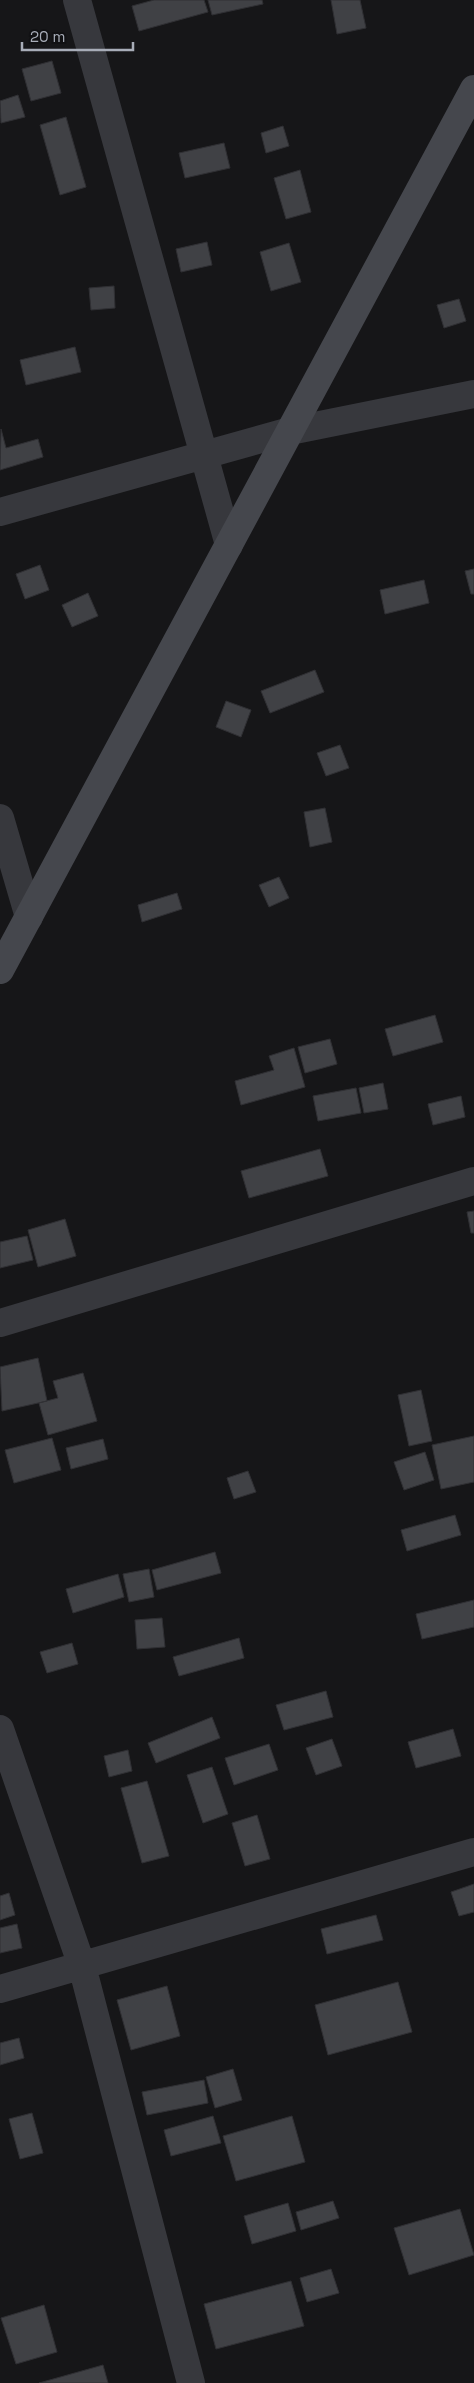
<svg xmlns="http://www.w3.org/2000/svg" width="474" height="2383" viewBox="0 0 474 2383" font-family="'Space Grotesk',sans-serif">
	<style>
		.building { fill: #404145; stroke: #303034 }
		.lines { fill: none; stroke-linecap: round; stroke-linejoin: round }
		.street { stroke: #37383d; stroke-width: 28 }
		.secondary { stroke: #45474d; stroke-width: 28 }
	</style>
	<rect width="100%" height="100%" fill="#161618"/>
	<!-- building -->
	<path class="building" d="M154 0H204L208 12 139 31 132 6Z
		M208 0H262L263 4 212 15Z
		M331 0H360L366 28 337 34Z
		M52 61 61 93 31 101 22 69Z
		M18 95 25 117 1 123 0 101Z
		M66 117 86 187 60 195 40 125Z
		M283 126 289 146 266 153 261 133Z
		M224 143 230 168 185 178 179 153Z
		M300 170 311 212 286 219 274 178Z
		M207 242 212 265 181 272 176 249Z
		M289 243 301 282 271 291 260 252Z
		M114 286 115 308 91 310 89 288Z
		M459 299 466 321 444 328 437 305Z
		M75 347 81 372 26 385 20 360Z
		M1 429 6 448 38 439 43 457 0 470Z
		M40 565 49 590 25 599 16 574Z
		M474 569V594H471L465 571Z
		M424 580 429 603 385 614 380 590Z
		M88 593 98 616 72 627 62 605Z
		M315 670 324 692 270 713 261 691Z
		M226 701 251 710 241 737 216 727Z
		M340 745 349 768 326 776 317 753Z
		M325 808 332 842 310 847 304 812Z
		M279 877 289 898 269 907 259 885Z
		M177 893 182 909 142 922 138 905Z
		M435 1015 443 1042 393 1056 385 1029Z
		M330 1039 337 1064 305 1073 298 1047Z
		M294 1048 305 1087 241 1105 235 1081 274 1070 269 1056Z
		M383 1083 388 1109 364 1113 359 1088Z
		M356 1088 361 1113 318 1121 313 1096Z
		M461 1096 465 1117 433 1125 428 1104Z
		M320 1149 328 1176 249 1198 241 1171Z
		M474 1211V1233H471L467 1212Z
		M65 1219 76 1256 38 1267 28 1230Z
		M27 1236 33 1260 0 1268V1242Z
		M38 1358 47 1401 2 1411 0 1367Z
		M83 1373 97 1421 48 1435 39 1403 58 1398 53 1381Z
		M421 1390 432 1441 409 1446 398 1395Z
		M474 1436V1482L441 1489 432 1445Z
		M52 1438 61 1470 14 1483 5 1450Z
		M103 1439 108 1459 71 1469 66 1448Z
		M425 1452 434 1480 404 1490 394 1462Z
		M248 1471 256 1492 234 1499 227 1478Z
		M455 1515 461 1535 407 1551 401 1530Z
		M215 1552 221 1573 157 1590 152 1570Z
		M149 1569 154 1597 129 1602 123 1574Z
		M118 1574 124 1597 73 1613 66 1589Z
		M474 1600V1627L422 1639 416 1614Z
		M162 1618 165 1647 137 1649 135 1620Z
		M239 1638 244 1658 179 1676 173 1657Z
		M72 1643 78 1664 47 1673 40 1652Z
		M326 1691 333 1717 284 1730 276 1705Z
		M212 1717 220 1738 156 1763 148 1743Z
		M453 1729 461 1756 416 1768 408 1742Z
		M332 1739 342 1766 316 1775 306 1748Z
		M269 1744 278 1770 234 1785 225 1758Z
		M128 1750 132 1771 109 1777 104 1756Z
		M212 1767 228 1814 203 1823 187 1775Z
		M147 1781 169 1856 142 1863 121 1788Z
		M257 1815 270 1859 245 1866 232 1823Z
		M474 1884V1912L459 1916 451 1892Z
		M9 1893 15 1915 0 1920V1896Z
		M376 1915 383 1940 327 1954 321 1929Z
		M17 1924 22 1948 0 1953V1928Z
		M398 1982 412 2032 328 2055 315 2005Z
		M167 1986 180 2036 131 2050 117 2000Z
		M19 2038 24 2058 0 2065V2043Z
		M233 2069 242 2100 215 2108 206 2077Z
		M204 2080 208 2103 147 2115 142 2092Z
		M32 2113 43 2153 20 2159 9 2119Z
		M213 2116 221 2143 171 2156 164 2130Z
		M292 2116 305 2162 236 2181 223 2136Z
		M333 2201 339 2218 301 2230 296 2212Z
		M288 2203 296 2231 252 2244 244 2216Z
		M460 2209 474 2255 409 2275 394 2228Z
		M331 2269 339 2293 307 2302 300 2278Z
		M291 2281 304 2326 216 2349 204 2304Z
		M44 2305 57 2352 16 2364 1 2318Z
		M103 2365 108 2383H39Z"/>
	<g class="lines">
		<!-- street -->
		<path class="street" d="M77 0 229 545
			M0 512 290 431 474 394
			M0 818 29 917
			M0 1323 474 1181
			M0 1729 82 1966 191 2383
			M0 1989 474 1852"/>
		<!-- secondary -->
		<path class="secondary" d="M0 970 474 89"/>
	</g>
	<!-- scale -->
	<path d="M22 42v8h111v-8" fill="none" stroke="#a8adb8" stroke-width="2.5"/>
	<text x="30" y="42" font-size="15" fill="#a8adb8" stroke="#111113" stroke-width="4" paint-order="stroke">20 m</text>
</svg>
